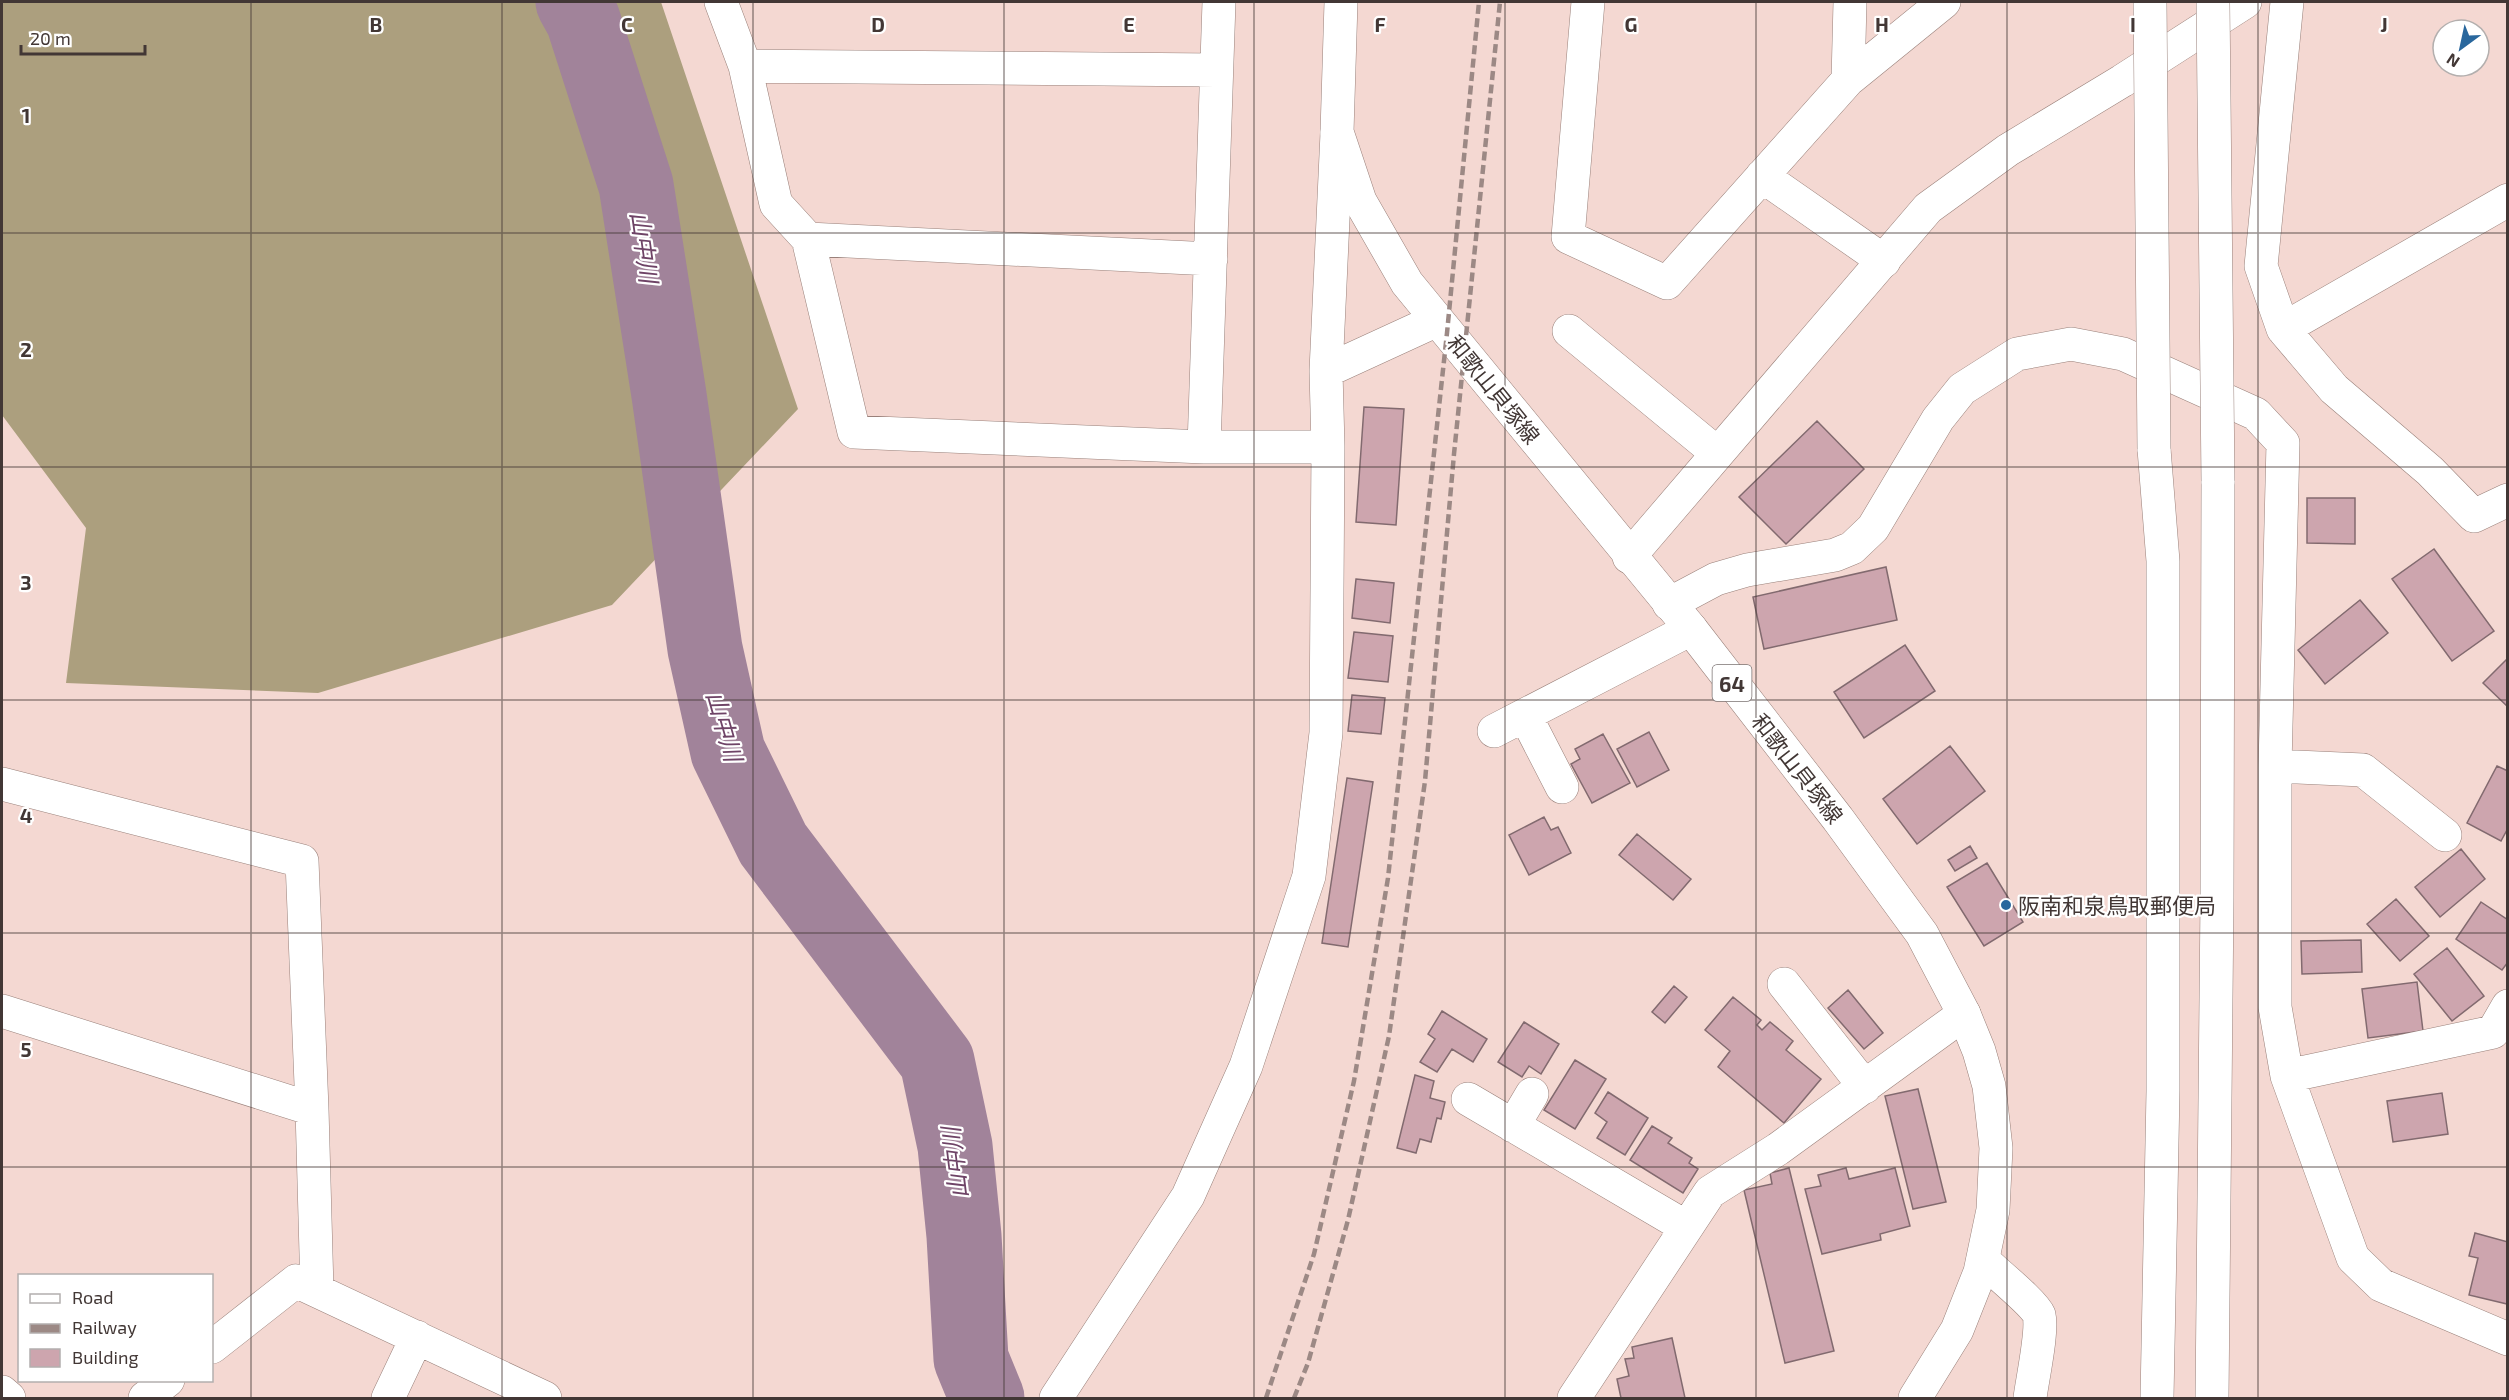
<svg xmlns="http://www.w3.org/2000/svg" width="2509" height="1400" viewBox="0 0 2509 1400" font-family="'Exo 2','Noto Sans JP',sans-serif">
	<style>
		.forest { fill: #ac9f7e }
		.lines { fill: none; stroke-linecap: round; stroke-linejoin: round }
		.river { stroke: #a1839a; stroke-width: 75 }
		.building { fill: #cda5ae; stroke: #826a6f; stroke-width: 1.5 }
		.minor-casing { stroke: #99807a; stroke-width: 34 }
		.tertiary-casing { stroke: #99807a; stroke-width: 34 }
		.primary-casing { stroke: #99807a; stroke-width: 34 }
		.motorway-casing { stroke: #99807a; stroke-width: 34 }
		.minor { stroke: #fff; stroke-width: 33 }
		.tertiary { stroke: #fff; stroke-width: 33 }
		.primary { stroke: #fff; stroke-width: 33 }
		.motorway { stroke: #fff; stroke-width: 33 }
		.rail { stroke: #9c8985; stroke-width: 4.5; stroke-dasharray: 9 4.5; stroke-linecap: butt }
		.motorway-bridge-casing { stroke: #99807a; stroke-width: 34; stroke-linecap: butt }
		.motorway-bridge { stroke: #fff; stroke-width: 33 }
		.grid { fill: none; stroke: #423735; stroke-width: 1.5; stroke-opacity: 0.55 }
		.poi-dot { fill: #29679d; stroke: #fff; stroke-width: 2 }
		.labels { text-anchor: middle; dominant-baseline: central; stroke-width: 4.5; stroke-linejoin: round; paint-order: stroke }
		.shield { fill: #fff; stroke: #7b7372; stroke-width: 1.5 }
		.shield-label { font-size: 21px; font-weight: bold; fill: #423735 }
		.street-label { font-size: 22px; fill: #423735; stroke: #fff }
		.poi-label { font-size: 22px; fill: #423735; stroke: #fff; text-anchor: start }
		.water-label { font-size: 24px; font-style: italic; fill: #6e4366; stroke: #fff }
		.grid-label { font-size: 20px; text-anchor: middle; font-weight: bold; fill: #423735; stroke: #fff; stroke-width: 4.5; stroke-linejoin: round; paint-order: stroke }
	</style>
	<rect width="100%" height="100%" fill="#f4d8d2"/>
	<!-- forest -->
	<path class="forest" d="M2 2H661L798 409 612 605 318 693 66 683 86 528 2 415Z"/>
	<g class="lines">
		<!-- river -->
		<path class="river" d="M573 2 583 20 636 185 669 395 705 649 728 752 773 844 937 1061 955 1146 964 1236 971 1359 987 1398"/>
	</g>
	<!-- building -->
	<path class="building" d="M1364 407 1404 409 1396 525 1356 522Z
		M1817 421 1864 469 1786 544 1739 497Z
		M2307 498H2355V544L2307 543Z
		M2434 549 2494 631 2452 661 2392 579Z
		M1886 567 1897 620 1764 649 1753 597Z
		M1356 579 1394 583 1390 623 1352 618Z
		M2360 600 2388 633 2325 684 2298 650Z
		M1354 632 1393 636 1388 682 1348 678Z
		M1905 645 1935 691 1864 738 1834 692Z
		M2508 658V707L2483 683Z
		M1352 695 1385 698 1381 734 1348 731Z
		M1649 732 1669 770 1637 787 1617 749Z
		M1603 734 1630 783 1592 803 1571 764 1580 759 1575 749Z
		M1950 746 1985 791 1917 844 1883 799Z
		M2497 766 2508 771V828L2501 841 2467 823Z
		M1347 778 1373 782 1348 947 1322 943Z
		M1544 817 1551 830 1558 827 1571 853 1529 875 1509 835Z
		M1637 834 1691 879 1673 900 1619 855Z
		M1970 846 1977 858 1955 871 1948 860Z
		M2461 849 2485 879 2440 917 2415 887Z
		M1987 863 2023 922 1984 946 1947 887Z
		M2396 899 2429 936 2400 961 2367 924Z
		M2481 902 2508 920V962L2502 970 2456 939Z
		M2361 940 2362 972 2302 974 2301 941Z
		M2447 948 2484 996 2452 1021 2414 974Z
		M2417 982 2423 1031 2368 1038 2362 989Z
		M1674 986 1687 997 1665 1023 1652 1012Z
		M1848 990 1883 1033 1864 1049 1828 1008Z
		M1733 997 1761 1020 1757 1025 1762 1030 1770 1022 1793 1041 1786 1050 1821 1079 1784 1123 1718 1067 1730 1051 1705 1030Z
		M1442 1011 1487 1039 1473 1062 1452 1049 1437 1072 1420 1062 1435 1039 1428 1034Z
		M1524 1022 1559 1044 1541 1074 1529 1066 1522 1077 1498 1062Z
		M1575 1060 1606 1079 1575 1129 1544 1110Z
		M1415 1075 1434 1081 1430 1098 1445 1102 1441 1119 1437 1118 1431 1142 1420 1139 1416 1153 1397 1148Z
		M1918 1089 1946 1202 1913 1209 1885 1096Z
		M1608 1092 1648 1118 1625 1155 1597 1138 1607 1122 1595 1113Z
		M2442 1093 2448 1134 2393 1142 2387 1101Z
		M1652 1126 1672 1138 1668 1143 1692 1158 1689 1163 1698 1169 1683 1193 1630 1160Z
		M1789 1168 1834 1351 1785 1363 1744 1190 1772 1184 1770 1173Z
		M1846 1168 1849 1179 1895 1168 1910 1226 1880 1234 1881 1240 1822 1254 1805 1189 1821 1186 1818 1175Z
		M2475 1233 2508 1242 2507 1304 2469 1295 2478 1258 2469 1256Z
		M1672 1338 1685 1398H1621L1617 1379 1629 1376 1625 1359 1634 1358 1632 1347Z"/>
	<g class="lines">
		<!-- minor casing -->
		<g class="minor-casing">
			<path id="minor" d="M721 2 745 66 776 204 808 239 854 432 1204 447H1328
				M1588 2 1568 237 1667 283 1848 80 1944 2
				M2287 2 2261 266 2283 329 2334 389 2430 471 2474 516 2508 500
				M745 66 1216 70
				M1848 80 1850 2
				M1762 176 1884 261
				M808 239 1211 259
				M2283 329 2508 200
				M1569 331 1717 453
				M1326 371 1437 320
				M1204 447 1219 2
				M1669 604 1716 579 1747 570 1835 555 1852 548 1873 528 1938 419 1962 389 2017 354 2071 344 2123 354 2256 414 2283 443 2275 766V1007L2287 1076 2353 1258 2381 1285 2508 1339
				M1525 715 1562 787
				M1494 731 1691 629
				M2275 766 2363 770 2445 835
				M2 784 302 861 312 1109 317 1290
				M1784 984 1865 1087
				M2 1011 312 1109
				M2287 1076 2493 1032 2508 1006
				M1468 1099 1686 1227
				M1513 1126 1532 1094
				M1983 1260C1994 1271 2034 1303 2039 1315 2043 1331 2032 1381 2030 1398
				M212 1347 296 1281 545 1398
				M2 1392 9 1398
				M145 1398 168 1380
				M388 1398 417 1337
				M1056 1398 1188 1196 1246 1066 1309 876 1326 733 1328 447 1326 371 1337 133
				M1574 1398 1710 1192 1778 1149 1964 1014"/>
		</g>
		<!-- tertiary casing -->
		<g class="tertiary-casing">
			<path id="tertiary" d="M1629 557 1928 208 2008 150 2122 81 2245 2"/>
		</g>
		<!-- primary casing -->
		<g class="primary-casing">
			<path id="primary" d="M1341 2 1337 132 1360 201 1407 283 1691 629 1838 819 1922 934 1964 1014 1979 1051 1989 1086 1996 1148 1993 1210 1980 1272 1957 1330 1915 1398"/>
		</g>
		<!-- motorway casing -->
		<g class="motorway-casing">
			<path id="motorway" d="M2154 449 2163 561V1091L2157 1398
				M2212 1398 2217 899 2218 481"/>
		</g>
		<!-- minor -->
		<use href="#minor" class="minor"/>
		<!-- tertiary -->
		<use href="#tertiary" class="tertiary"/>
		<!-- primary -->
		<use href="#primary" class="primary"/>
		<!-- motorway -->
		<use href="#motorway" class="motorway"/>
		<!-- rail -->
		<path class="rail" d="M1266 1398 1314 1254 1354 1081 1388 878 1447 333 1479 2
			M1294 1398 1308 1363 1348 1220 1389 1036 1425 781 1454 454 1500 2"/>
		<!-- motorway-bridge casing -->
		<g class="motorway-bridge-casing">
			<path id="motorway-bridge" d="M2150 2 2154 449
				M2213 2 2218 481"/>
		</g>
		<!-- motorway-bridge -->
		<use href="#motorway-bridge" class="motorway-bridge"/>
	</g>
	<!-- grid -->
	<path class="grid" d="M251 2V1398M502 2V1398M753 2V1398M1004 2V1398M1254 2V1398M1505 2V1398M1756 2V1398M2007 2V1398M2258 2V1398M2 233H2508M2 467H2508M2 700H2508M2 933H2508M2 1167H2508"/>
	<!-- markers -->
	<circle class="poi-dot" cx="2006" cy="905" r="6"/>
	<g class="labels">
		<!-- shield labels -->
		<rect class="shield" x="1712.5" y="665" width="39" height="36" rx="4.5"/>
		<g class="shield-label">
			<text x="1732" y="683">64</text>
		</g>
		<!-- street labels -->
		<g class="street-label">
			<text transform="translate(1494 389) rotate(51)">和歌山貝塚線</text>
			<text transform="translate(1798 768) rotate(52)">和歌山貝塚線</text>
		</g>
		<!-- poi labels -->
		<g class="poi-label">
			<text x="2018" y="905">阪南和泉鳥取郵便局</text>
		</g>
		<!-- water labels -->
		<g class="water-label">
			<text transform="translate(645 247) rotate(82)">山中川</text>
			<text transform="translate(725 726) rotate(74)">山中川</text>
			<text transform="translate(954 1163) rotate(-97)">山中川</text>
		</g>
	</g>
	<g class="grid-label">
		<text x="376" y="32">B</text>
		<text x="627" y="32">C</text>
		<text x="878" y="32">D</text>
		<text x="1129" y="32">E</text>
		<text x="1380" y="32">F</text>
		<text x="1631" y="32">G</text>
		<text x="1882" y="32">H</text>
		<text x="2133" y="32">I</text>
		<text x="2384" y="32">J</text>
		<text x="26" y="123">1</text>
		<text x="26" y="357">2</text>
		<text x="26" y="590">3</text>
		<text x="26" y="823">4</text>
		<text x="26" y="1057">5</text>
	</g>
	<!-- border -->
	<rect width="2509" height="1400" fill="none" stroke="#423735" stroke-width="6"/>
	<!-- legend -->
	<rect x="18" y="1274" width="195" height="108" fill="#ffffff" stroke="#b3afae" stroke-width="1.5"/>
	<rect x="30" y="1294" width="30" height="9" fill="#ffffff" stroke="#b3afae" stroke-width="1.5"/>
	<text x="72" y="1304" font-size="18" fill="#423735">Road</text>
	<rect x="30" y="1324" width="30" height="9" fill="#9c8985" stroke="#b3afae" stroke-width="1.5"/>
	<text x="72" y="1334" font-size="18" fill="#423735">Railway</text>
	<rect x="30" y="1349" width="30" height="18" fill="#cda5ae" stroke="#b3afae" stroke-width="1.5"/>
	<text x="72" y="1364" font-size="18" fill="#423735">Building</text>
	<!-- north arrow -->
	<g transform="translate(2461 48) rotate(213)"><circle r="28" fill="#ffffff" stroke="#b3afae" stroke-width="1.5"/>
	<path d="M0-4.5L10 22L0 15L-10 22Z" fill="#29679d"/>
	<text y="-9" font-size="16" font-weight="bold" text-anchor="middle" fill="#423735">N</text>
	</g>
	<!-- scale -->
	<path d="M21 45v9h124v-9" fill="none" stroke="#423735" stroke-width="3"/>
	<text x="30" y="45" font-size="18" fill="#423735" stroke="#ffffff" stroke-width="4.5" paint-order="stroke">20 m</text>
</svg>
